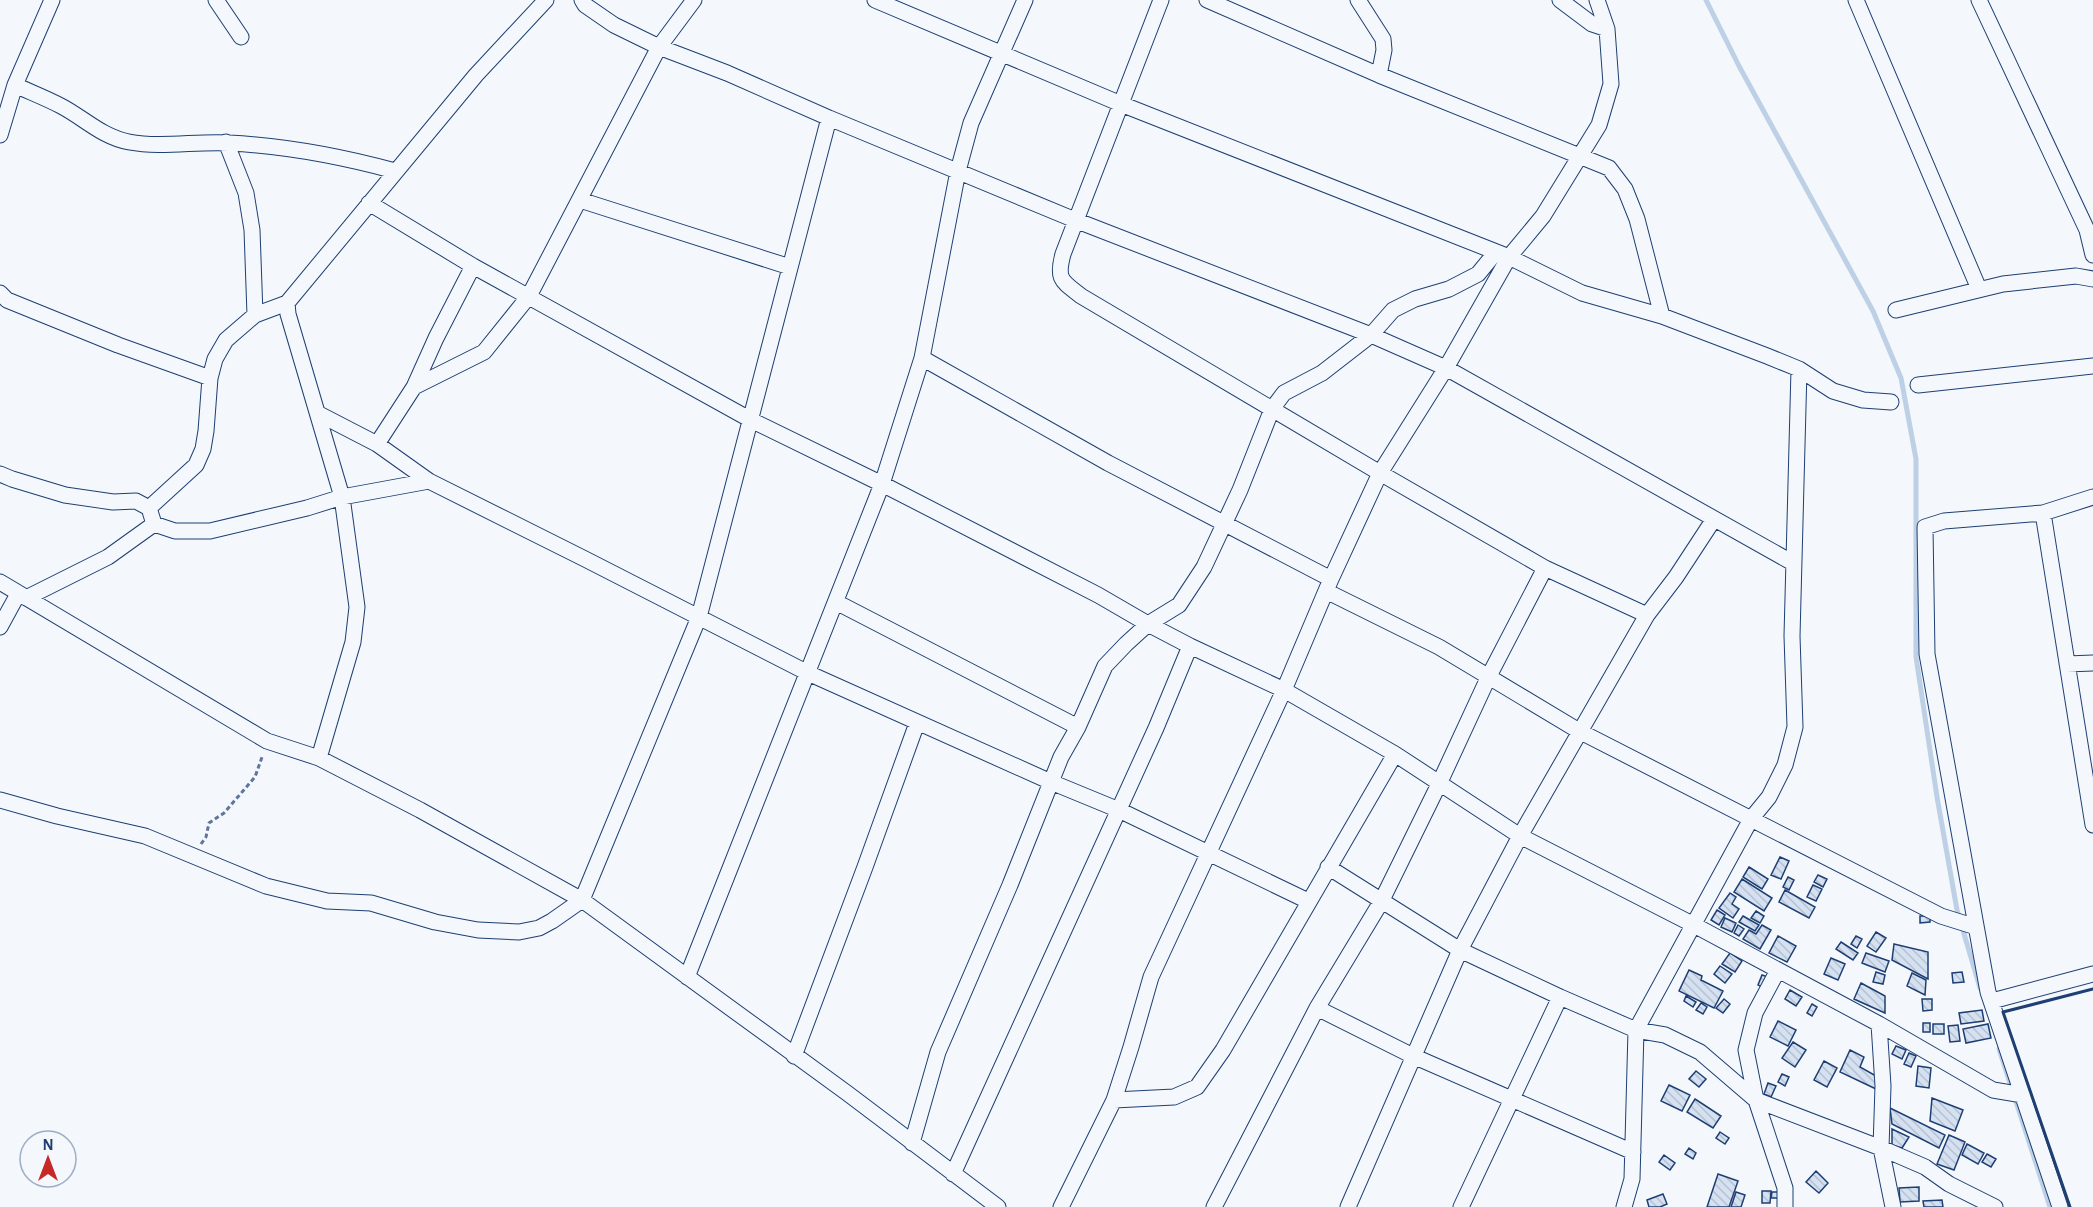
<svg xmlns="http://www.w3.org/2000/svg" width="2093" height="1207" viewBox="0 0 2093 1207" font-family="'Alegreya Sans',sans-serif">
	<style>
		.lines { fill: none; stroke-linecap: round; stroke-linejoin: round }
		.stream { stroke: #bed0e5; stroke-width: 5 }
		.building { fill: url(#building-back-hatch); stroke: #1d3f73; stroke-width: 1.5 }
		.street-casing { stroke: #1d3f73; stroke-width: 17 }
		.path { stroke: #5e769c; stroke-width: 3; stroke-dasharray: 4.5 3; stroke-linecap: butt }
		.street { stroke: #f4f7fb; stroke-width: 15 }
		.wall { stroke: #1d3f73; stroke-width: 3 }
	</style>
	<defs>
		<pattern id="building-back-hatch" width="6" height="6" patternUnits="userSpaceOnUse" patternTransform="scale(1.5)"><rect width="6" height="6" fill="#d5e0f0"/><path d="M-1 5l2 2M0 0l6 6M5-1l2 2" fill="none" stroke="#b6c1d1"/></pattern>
	</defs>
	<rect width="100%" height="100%" fill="#f4f7fb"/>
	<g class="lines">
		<!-- stream -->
		<path class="stream" d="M1706 0 1739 66 1873 311 1901 378 1916 459V657L1937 797 1957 910 1980 988
			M1999 1049 2050 1207"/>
	</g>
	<!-- building -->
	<path class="building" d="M1780 857 1789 861 1781 879 1771 875Z
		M1749 867 1768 879 1762 889 1743 877Z
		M1818 875 1827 879 1823 887 1814 882Z
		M1788 877 1794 880 1789 890 1783 887Z
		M1742 879 1772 898 1764 911 1734 892Z
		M1813 885 1822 889 1816 901 1807 897Z
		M1785 890 1815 907 1809 918 1779 902Z
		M1730 893 1736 897 1732 904 1739 909 1733 918 1719 908Z
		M1717 910 1725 915 1719 925 1711 920Z
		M1756 911 1764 916 1760 923 1751 918Z
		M1743 916 1759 925 1755 931 1739 922Z
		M1920 916H1930V922L1920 923Z
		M1725 918 1736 923 1732 932 1721 927Z
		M1738 925 1744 929 1739 936 1734 933Z
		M1762 925 1771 930 1760 949 1743 939 1749 930 1756 934Z
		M1876 932 1886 938 1876 952 1867 946Z
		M1778 936 1796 946 1787 962 1769 953Z
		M1856 936 1862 939 1857 948 1851 944Z
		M1841 942 1858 953 1853 960 1836 949Z
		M1894 944 1928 952V979L1892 960Z
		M1730 953 1742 961 1735 972 1722 964Z
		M1866 953 1889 961 1885 972 1862 963Z
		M1831 958 1845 964 1838 980 1824 974Z
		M1720 966 1732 974 1725 983 1714 974Z
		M1689 970 1702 976 1701 980 1723 991 1714 1008 1679 991Z
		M1876 972 1885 975 1883 984 1873 982Z
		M1962 972 1964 982 1953 983 1952 973Z
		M1912 973 1926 980 1925 995 1907 986Z
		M1762 975 1768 977 1764 988 1758 985Z
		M1861 983 1885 996V1013L1854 999Z
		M1790 990 1802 997 1796 1006 1785 999Z
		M1686 996 1696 1002 1693 1007 1684 1001Z
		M1724 999 1730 1004 1723 1013 1716 1008Z
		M1922 999H1932V1010L1923 1011Z
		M1701 1003 1707 1007 1703 1014 1696 1010Z
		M1812 1004 1817 1007 1812 1016 1807 1013Z
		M1982 1010 1984 1021 1961 1024 1959 1013Z
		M1778 1021 1796 1030 1788 1046 1770 1037Z
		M1923 1023H1930V1032H1923Z
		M1933 1024H1944V1034H1933Z
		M1988 1024 1991 1038 1966 1043 1963 1029Z
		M1958 1025 1960 1041 1950 1042 1948 1026Z
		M1793 1042 1806 1050 1795 1067 1782 1058Z
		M1896 1046 1906 1050 1902 1059 1892 1054Z
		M1850 1050 1864 1057 1860 1067 1876 1076V1089L1840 1072Z
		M1909 1053 1916 1056 1911 1067 1904 1064Z
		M1824 1061 1837 1068 1827 1087 1814 1080Z
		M1918 1066 1931 1068 1929 1088 1916 1086Z
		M1696 1071 1706 1079 1699 1087 1689 1079Z
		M1782 1074 1789 1077 1785 1086 1778 1082Z
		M1768 1083 1776 1086 1771 1097 1764 1094Z
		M1669 1085 1690 1095 1682 1111 1661 1101Z
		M1932 1098 1963 1110 1955 1131 1930 1121Z
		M1695 1099 1721 1116 1713 1128 1687 1112Z
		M1890 1108 1945 1135 1939 1148 1892 1124Z
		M1892 1129 1909 1137 1902 1148 1892 1145Z
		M1720 1132 1729 1138 1725 1144 1716 1138Z
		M1949 1135 1965 1142 1954 1170 1937 1164Z
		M1967 1144 1984 1153 1978 1164 1962 1155Z
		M1689 1148 1696 1153 1693 1159 1685 1154Z
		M1987 1154 1996 1159 1991 1167 1982 1162Z
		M1664 1155 1675 1163 1670 1170 1659 1162Z
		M1816 1171 1828 1183 1819 1193 1806 1182Z
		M1718 1174 1738 1181 1729 1207H1707Z
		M1919 1187V1201L1900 1202 1899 1188Z
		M1762 1191H1771L1770 1203H1762Z
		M1736 1192 1745 1195 1741 1207H1731Z
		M1772 1192H1779V1198H1771Z
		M1663 1194 1667 1204 1660 1207H1649L1647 1200Z
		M1942 1200 1943 1207H1924L1923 1201Z"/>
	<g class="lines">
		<!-- street casing -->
		<g class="street-casing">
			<path id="street" d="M216 0 241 37
				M582 0 585 5 614 25 659 47 727 73 829 118 1075 220 1371 335 1446 368 1793 563
				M875 0 1121 104 1509 257 1582 293 1662 316 1767 356 1799 369 1833 391 1863 400 1891 402
				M1161 0 1063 254C1056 280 1062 281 1081 296L1380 473 1545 568 1647 615
				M1207 0 1379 75 1609 168 1625 189 1637 219 1662 316
				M1358 0 1383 39 1384 50 1379 75
				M1560 0 1592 24 1607 29
				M1856 0 1979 289
				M1979 0 2087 230 2093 255
				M15 85C30 92 46 98 61 106 84 118 102 137 129 142 162 148 196 141 229 143 286 146 340 156 395 171
				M0 135 15 85 52 0
				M226 142 246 193 252 230 255 315
				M580 200 790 267
				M369 203 473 266 751 420 882 484 1098 595 1148 624 1190 646 1284 690 1395 754 1520 836 1694 925 1879 1024 1993 1090 2023 1095
				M0 293 7 300 118 345 210 378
				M1896 310 2003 284 2076 276 2093 279
				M922 358 1108 463 1331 579
				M1918 385 2093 366
				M414 387 484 352 529 296 659 47 694 0
				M319 414 377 444 414 387 436 338 473 266
				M377 444 429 481
				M0 474 12 479 65 495 113 502 136 501 149 508 154 524 175 531H210L307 508 342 497 429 481 585 559 808 673 1051 782 1119 810 1308 901
				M149 508 196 465 203 449 206 431 210 378 215 359 226 340 255 315 287 303
				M2043 513 2093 825
				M0 582 267 741 319 758 420 810 582 900 847 1093 998 1207
				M1326 591 1439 647 1579 731 1941 916 1976 927
				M26 598 108 557 154 524
				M836 602 1078 727
				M0 627 18 594
				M2067 664 2093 663
				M319 758 353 642 357 607 342 497 288 314 287 303 476 75 546 0
				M0 800 57 816 145 836 266 886 327 901 371 903 435 922 478 930 519 932 539 928 552 921 582 900 699 617 829 118
				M1328 867 1460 950 1560 997 1636 1030 1665 1035 1700 1052 1756 1100 1881 1148 1925 1167 1949 1184 1995 1207
				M1778 970 1755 1013 1746 1050 1756 1100 1785 1188V1207
				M687 977 882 484 922 358 958 171 971 123 1025 0
				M1992 1001 2093 974
				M1317 1008 1413 1056 1633 1152
				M1879 1024 1883 1086 1881 1148 1893 1207
				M794 1056 865 867 917 723
				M1114 1100 1174 1097 1197 1087 1223 1050 1395 754
				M912 1143 938 1052 1010 885 1061 757 1078 727 1105 666 1126 644 1148 624 1179 605 1204 567 1240 490 1272 409 1284 393 1322 373 1371 335 1393 310 1415 299 1449 289 1478 274 1496 252
				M953 1174 1156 728 1190 646
				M1061 1207 1114 1100 1131 1047 1151 977 1284 690 1331 579 1380 473 1446 368 1509 257 1543 216 1599 125 1611 84 1607 29 1597 0
				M1214 1207 1317 1008 1381 902 1439 784 1489 676 1545 568
				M1348 1207 1460 950 1520 836 1647 615 1676 577 1714 519
				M1461 1207 1560 997
				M1624 1207 1632 1179 1636 1030 1751 819 1769 797 1785 765 1795 727 1792 636 1799 369
				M2060 1207 1988 992 1927 654 1925 527 1944 521 2043 513 2093 497"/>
		</g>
		<!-- path -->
		<path class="path" d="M201 844 206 837 209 823 224 813 255 777 262 757"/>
		<!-- street -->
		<use href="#street" class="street"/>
		<!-- wall -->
		<path class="wall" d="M2070 1207 2003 1012 2093 989"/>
	</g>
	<!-- north arrow -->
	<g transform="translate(48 1159)"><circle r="28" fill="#f4f7fb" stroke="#9eadc5" stroke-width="1.5"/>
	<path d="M0-4.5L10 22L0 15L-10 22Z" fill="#c62828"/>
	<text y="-9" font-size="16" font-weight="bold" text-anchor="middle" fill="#1d3f73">N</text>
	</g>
</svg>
